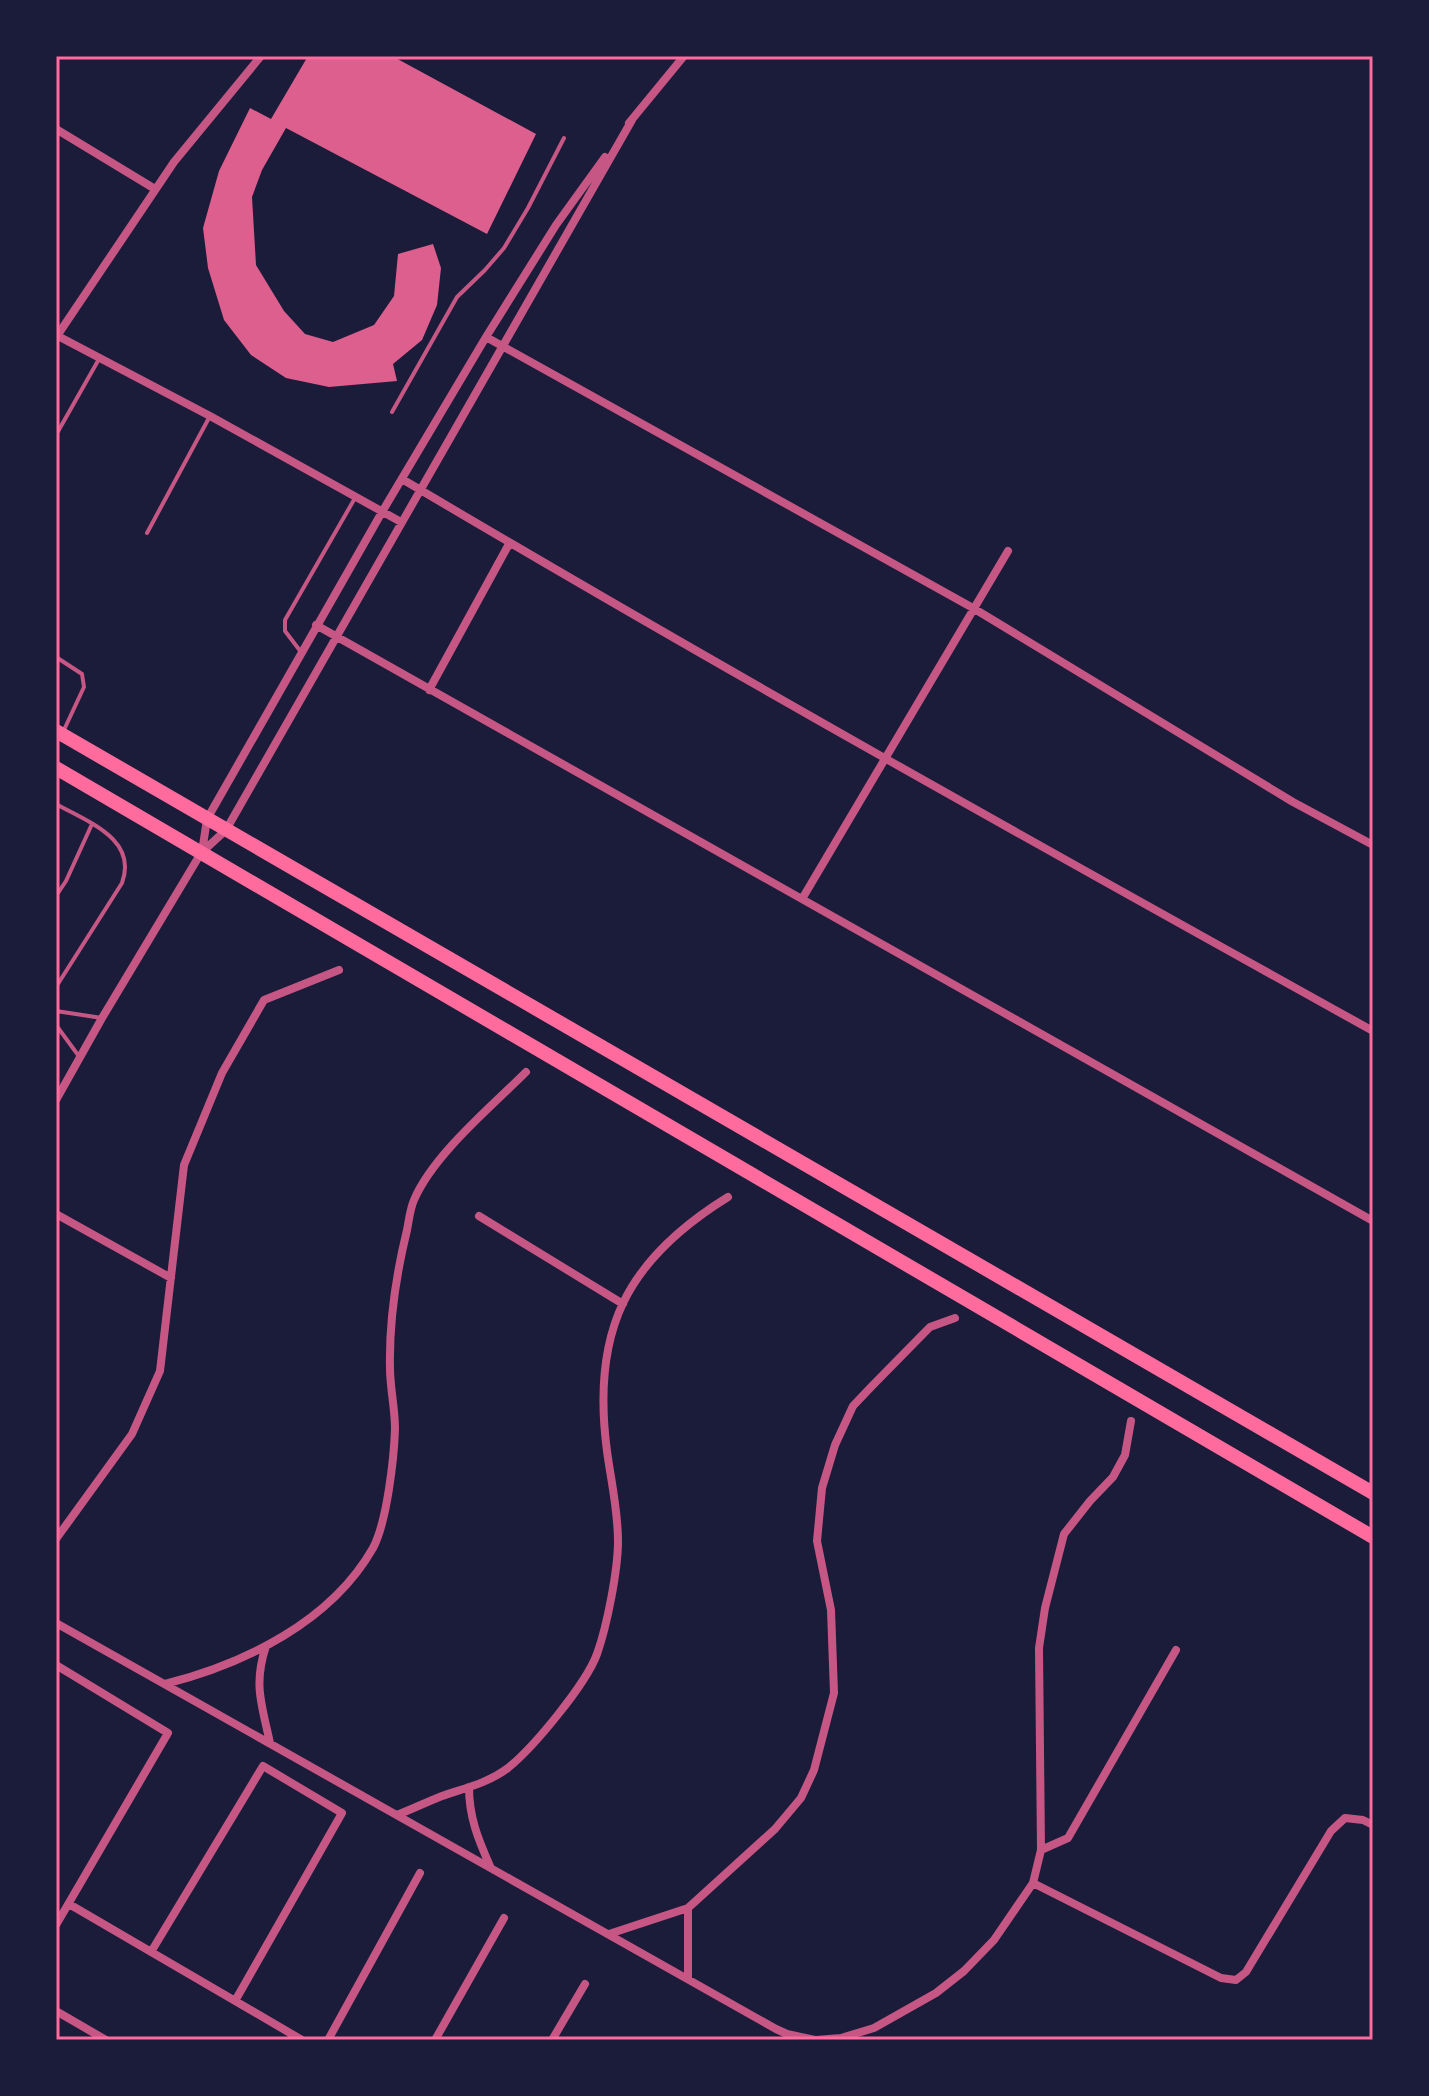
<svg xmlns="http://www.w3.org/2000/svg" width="1429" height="2096" viewBox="0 0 1429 2096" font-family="Figtree,sans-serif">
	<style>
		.building { fill: #dd5f8e }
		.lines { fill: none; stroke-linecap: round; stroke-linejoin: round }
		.service { stroke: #c65784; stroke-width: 4 }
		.minor { stroke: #c65784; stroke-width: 8 }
		.trunk { stroke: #ff6b9d; stroke-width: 14 }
		.neatline { fill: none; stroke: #ff6b9d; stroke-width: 3 }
	</style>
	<rect width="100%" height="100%" fill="#1b1b3a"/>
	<!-- building -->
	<path class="building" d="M308 56H392L536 134 487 234 286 128 262 170 252 197 256 265 284 311 305 334 333 342 374 325 394 296 398 254 433 244 441 268 437 305 422 340 393 364 397 381 329 387 286 378 251 355 224 320 208 268 203 228 219 171 250 108 271 119Z"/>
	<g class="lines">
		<!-- service -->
		<path class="service" d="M392 412 457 297 485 270 504 248 528 208 564 138
			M56 435 99 359
			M147 533 210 416
			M301 652 285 631V620L355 498
			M56 657 82 674 84 687 63 732
			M56 804C88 822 138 839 122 883L56 987
			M56 896 66 881 92 824
			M56 1011 102 1018
			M56 1025 78 1055"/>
		<!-- minor -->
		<path class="minor" d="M629 123 684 56
			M56 129 155 189
			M56 335 210 416 401 522
			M57 336 174 162 261 56
			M486 337 973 608 1293 802 1373 845
			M402 479C722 669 1047 850 1373 1031
			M316 625 1373 1221
			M429 690 509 544
			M202 852 207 819 382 512 486 337 556 225 605 157
			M802 899 1008 551
			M56 1100 102 1018 201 853 226 830 632 120
			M56 1214 171 1278
			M479 1216 623 1304
			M56 1539 132 1434 160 1371 184 1165 222 1073 264 1000 339 970
			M56 1623 776 2029 787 2034 815 2040
			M266 1646C253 1685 262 1705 270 1743
			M56 1665 168 1733 56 1925
			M165 1684C244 1664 331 1622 373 1548 387 1522 394 1458 395 1429 395 1408 390 1388 390 1368 389 1322 396 1275 407 1230 409 1220 410 1209 414 1200 433 1155 491 1107 526 1072
			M469 1787C469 1817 478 1839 490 1866
			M397 1815C412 1809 427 1802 442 1796 465 1788 488 1783 508 1768 534 1747 586 1684 597 1654 607 1626 618 1570 618 1541 618 1510 611 1481 607 1451 591 1331 626 1260 728 1197
			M1041 1850 1068 1838 1176 1650
			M1033 1883 1221 1978 1236 1980 1246 1972 1331 1831 1345 1818 1363 1820 1373 1825
			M69 1904 302 2040
			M688 1908V1979
			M609 1934 688 1908 775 1829 801 1798 814 1770 834 1693 831 1610 817 1541 822 1488 835 1445 853 1406 872 1386 930 1327 955 1318
			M151 1952 263 1766 342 1813 235 2001
			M56 2011 106 2040
			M328 2040 420 1873
			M435 2040 504 1918
			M552 2040 585 1984
			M816 2040 841 2038 874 2028 936 1993 964 1971 994 1940 1033 1883 1041 1850 1039 1648 1045 1608 1064 1534 1090 1501 1113 1477 1125 1455 1131 1421"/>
		<!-- trunk -->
		<path class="trunk" d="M56 731 1373 1493
			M56 768 1373 1537"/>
	</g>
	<!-- border -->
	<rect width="1429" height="2096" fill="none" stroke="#1b1b3a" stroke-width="116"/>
	<rect x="58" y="58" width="1313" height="1980" class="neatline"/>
</svg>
